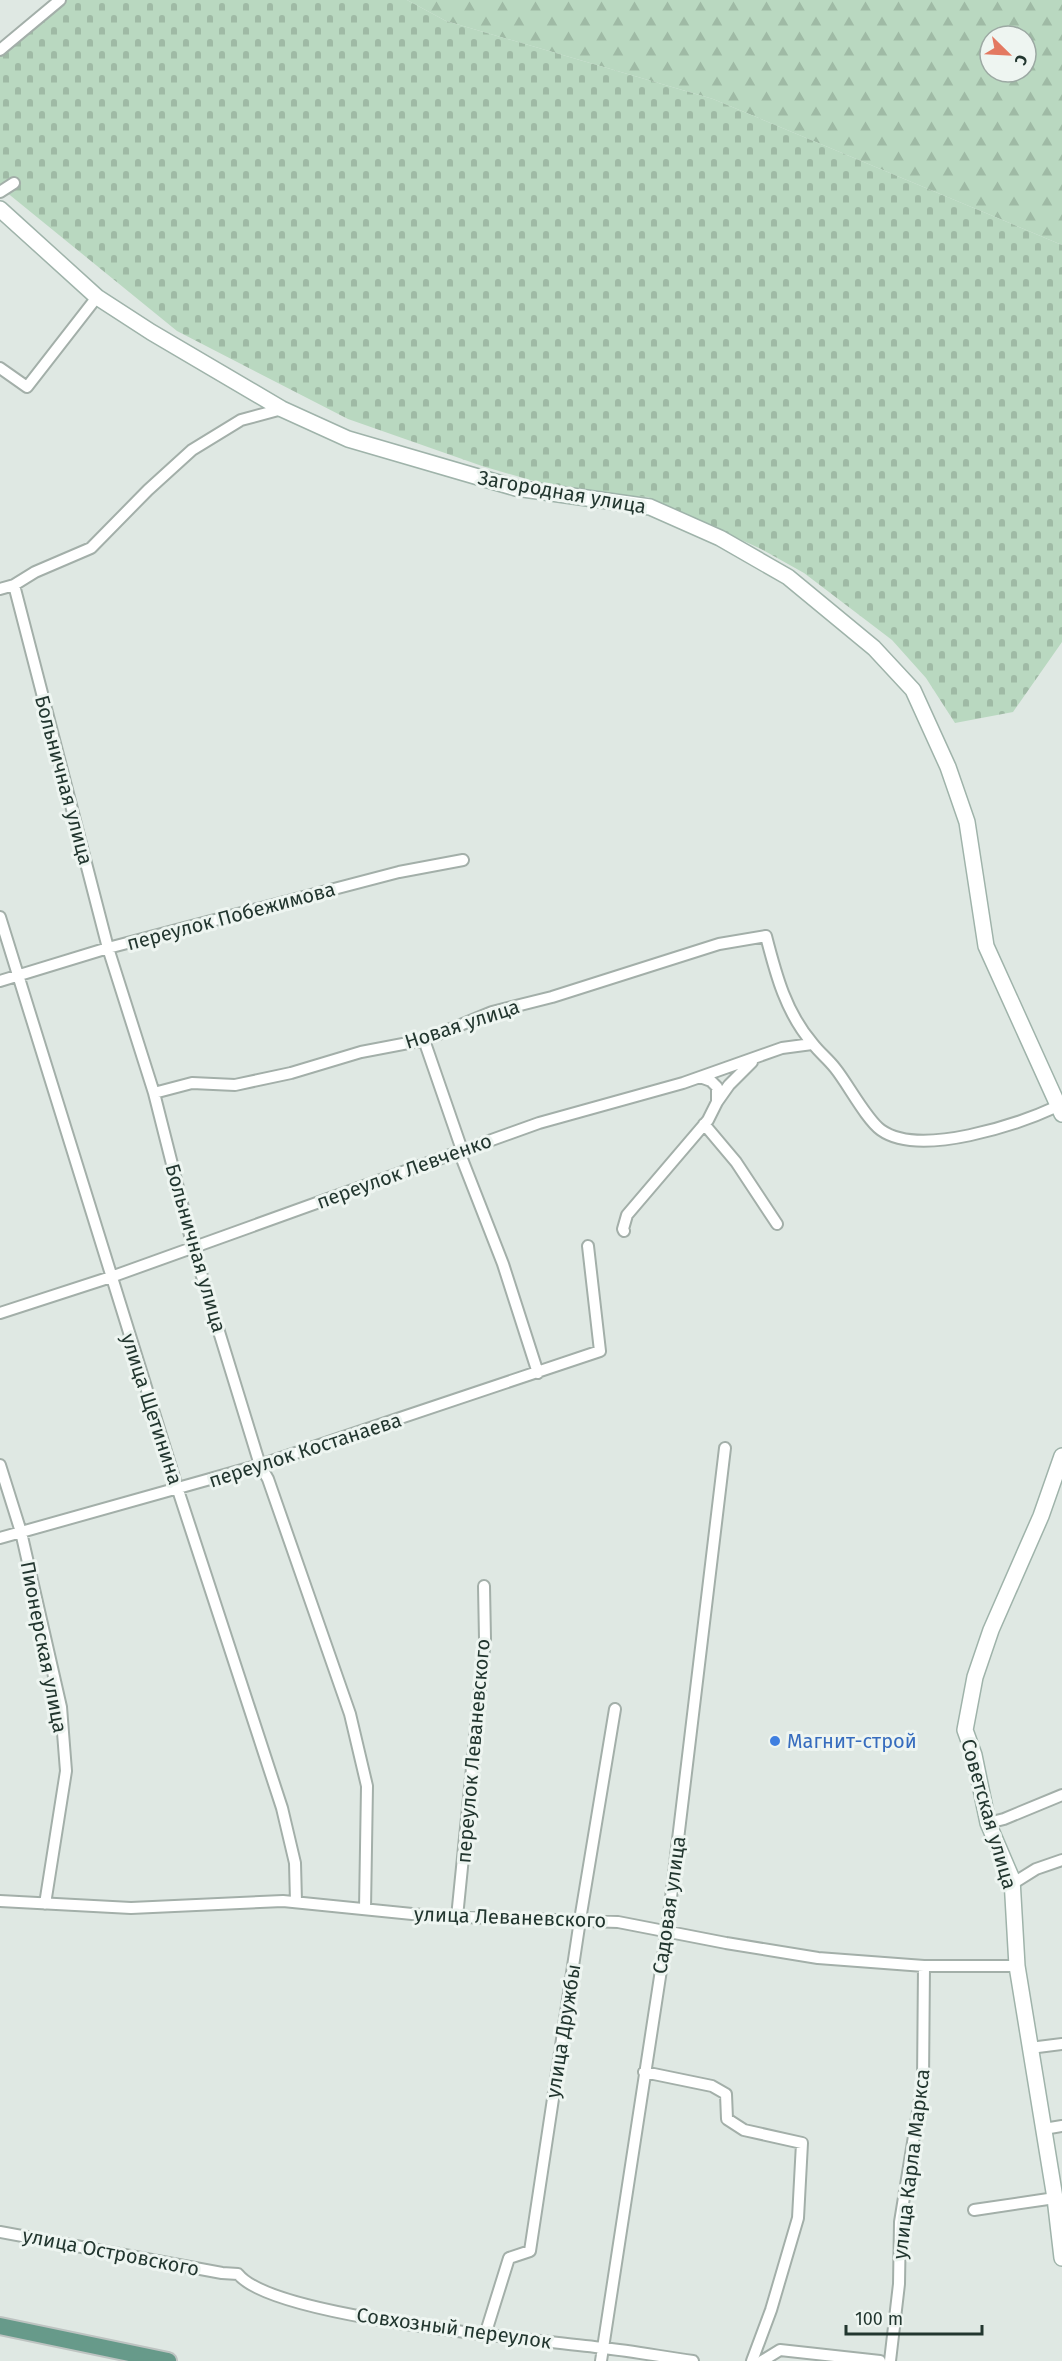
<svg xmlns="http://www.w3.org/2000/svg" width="1062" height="2361" viewBox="0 0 1062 2361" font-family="'Fira Sans',sans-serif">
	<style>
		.forest { fill: url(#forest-firs); fill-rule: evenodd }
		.cemetery { fill: url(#cemetery-stones) }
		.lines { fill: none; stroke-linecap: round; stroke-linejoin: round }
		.street-casing { stroke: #a3afa9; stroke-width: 14 }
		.secondary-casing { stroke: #9fb3aa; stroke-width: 18 }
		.primary-casing { stroke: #bdc3c1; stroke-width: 20 }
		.street { stroke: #fff; stroke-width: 10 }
		.secondary { stroke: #fff; stroke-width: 15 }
		.primary { stroke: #679a8a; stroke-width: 16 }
		.shop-dot { fill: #3f7fe0; stroke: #eef5f1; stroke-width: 2 }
		.labels { text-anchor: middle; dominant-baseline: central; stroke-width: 6; stroke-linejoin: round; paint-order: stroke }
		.street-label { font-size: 20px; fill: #22362f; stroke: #eef5f1 }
		.shop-label { font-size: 20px; fill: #366cbe; stroke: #eef5f1; text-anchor: start }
	</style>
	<defs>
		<pattern id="forest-firs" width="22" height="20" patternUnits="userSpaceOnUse" patternTransform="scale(1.5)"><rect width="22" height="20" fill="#b9d8c0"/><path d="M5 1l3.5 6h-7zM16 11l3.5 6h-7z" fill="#9fbaa5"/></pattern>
		<pattern id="cemetery-stones" width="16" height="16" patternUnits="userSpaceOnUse" patternTransform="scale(1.5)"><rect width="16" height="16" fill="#b9d8c0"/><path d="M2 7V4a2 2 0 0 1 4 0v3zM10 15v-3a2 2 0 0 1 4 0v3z" fill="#9fbaa5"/></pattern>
	</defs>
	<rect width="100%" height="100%" fill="#dfe8e3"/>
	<!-- forest -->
	<path class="forest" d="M407 0H1062V245L713 99 446 21ZM990 36H1026V72H990Z"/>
	<!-- cemetery -->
	<path class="cemetery" d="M65 0H407L446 21 713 99 1062 245V642L1013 712 955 723 926 678 892 640 804 573 761 549 648 497 611 495 544 484 482 466 348 419 177 331 0 187V55Z"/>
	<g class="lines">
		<!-- street casing -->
		<g class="street-casing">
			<path id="street" d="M0 50 60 0
				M0 192 14 183
				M0 368 27 387 97 297
				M14 585 108 948 154 1093 193 1247 260 1465 268 1479 350 1714 367 1786 365 1909
				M0 589 14 585 35 572 91 548 148 490 192 450 241 420 282 409
				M0 917 178 1490 282 1808 295 1863 296 1902
				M0 981 108 948 399 872 463 860
				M424 1040 462 1150V1159L503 1264 538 1373
				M154 1093 192 1083 235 1085 291 1073 361 1052 424 1040 492 1012 552 997 719 944 766 936C776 975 786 1013 813 1044 820 1053 828 1059 835 1068 848 1084 866 1119 881 1130 920 1158 1019 1124 1058 1106
				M717 1102 729 1085 752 1062
				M704 1124 736 1162 777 1224
				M624 1231 623 1229 627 1215 708 1120 717 1102V1087L711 1081 700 1077
				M0 1313 111 1277 539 1123 683 1083 782 1048 812 1044
				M0 1465 21 1532 61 1707 66 1771 45 1904
				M0 1538 260 1465 600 1351 588 1246
				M988 1823 1004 1819 1062 1795
				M1012 1884 1036 1869 1062 1860
				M0 1901 131 1908 283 1901 432 1916 618 1922 726 1943 818 1958 924 1966H1017
				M457 1917 485 1639 484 1586
				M1030 2048 1062 2044
				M644 2072 712 2086 726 2094 727 2119 744 2130 802 2143 798 2218 771 2310 752 2361
				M1044 2129 1062 2126
				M974 2210 1055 2198
				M0 2232 222 2273 238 2274C274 2319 536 2339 603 2348 633 2351 663 2357 693 2361
				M485 2335 509 2258 530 2251 580 1920 615 1709
				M601 2361 667 1931 725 1448
				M762 2361 780 2350 880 2361
				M890 2361 899 2284 900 2222 923 2081 924 1966"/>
		</g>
		<!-- secondary casing -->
		<g class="secondary-casing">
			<path id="secondary" d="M0 209 97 297 151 332 282 409 348 439 516 488 650 507 720 538 788 577 874 648 913 690 948 767 967 822 986 946 1062 1114
				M1062 1456 1041 1516 991 1630 975 1677 965 1730 974 1755 988 1823 1012 1879 1017 1966 1055 2198 1062 2258"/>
		</g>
		<!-- primary casing -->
		<g class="primary-casing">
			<path id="primary" d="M0 2326 168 2361"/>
		</g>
		<!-- street -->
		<use href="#street" class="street"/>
		<!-- secondary -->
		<use href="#secondary" class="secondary"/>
		<!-- primary -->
		<use href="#primary" class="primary"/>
	</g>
	<!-- markers -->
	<circle class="shop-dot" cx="775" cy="1741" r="6"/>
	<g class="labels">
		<!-- street labels -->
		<g class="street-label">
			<text transform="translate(562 492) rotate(10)">Загородная улица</text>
			<text transform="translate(64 780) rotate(75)">Больничная улица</text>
			<text transform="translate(231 916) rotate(-15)">переулок Побежимова</text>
			<text transform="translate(462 1024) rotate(-18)">Новая улица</text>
			<text transform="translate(404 1171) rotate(-20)">переулок Левченко</text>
			<text transform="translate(196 1248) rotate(74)">Больничная улица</text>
			<text transform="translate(152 1409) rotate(72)">улица Щетинина</text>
			<text transform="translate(305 1450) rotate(-18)">переулок Костанаева</text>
			<text transform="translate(44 1647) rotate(79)">Пионерская улица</text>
			<text transform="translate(473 1751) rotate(-85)">переулок Леваневского</text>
			<text transform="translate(989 1814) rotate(74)">Советская улица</text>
			<text transform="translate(669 1905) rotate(-82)">Садовая улица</text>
			<text transform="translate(510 1917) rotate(2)">улица Леваневского</text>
			<text transform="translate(563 2031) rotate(-81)">улица Дружбы</text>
			<text transform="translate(911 2164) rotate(-83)">улица Карла Маркса</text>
			<text transform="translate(111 2252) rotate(11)">улица Островского</text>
			<text transform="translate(454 2328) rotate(8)">Совхозный переулок</text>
		</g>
		<!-- shop labels -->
		<g class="shop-label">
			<text x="787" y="1741">Магнит-строй</text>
		</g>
	</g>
	<!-- north arrow -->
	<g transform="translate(1008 54) rotate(114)"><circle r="28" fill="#eef5f1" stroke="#9ca9a3" stroke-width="1.5"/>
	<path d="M0-4.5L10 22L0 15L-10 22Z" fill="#e37961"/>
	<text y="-9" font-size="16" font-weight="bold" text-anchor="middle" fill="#22362f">С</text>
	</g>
	<!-- scale -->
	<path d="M846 2325v9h136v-9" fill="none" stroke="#22362f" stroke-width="3"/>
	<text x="855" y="2325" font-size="18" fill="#22362f" stroke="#eef5f1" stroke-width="4.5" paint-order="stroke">100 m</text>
</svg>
